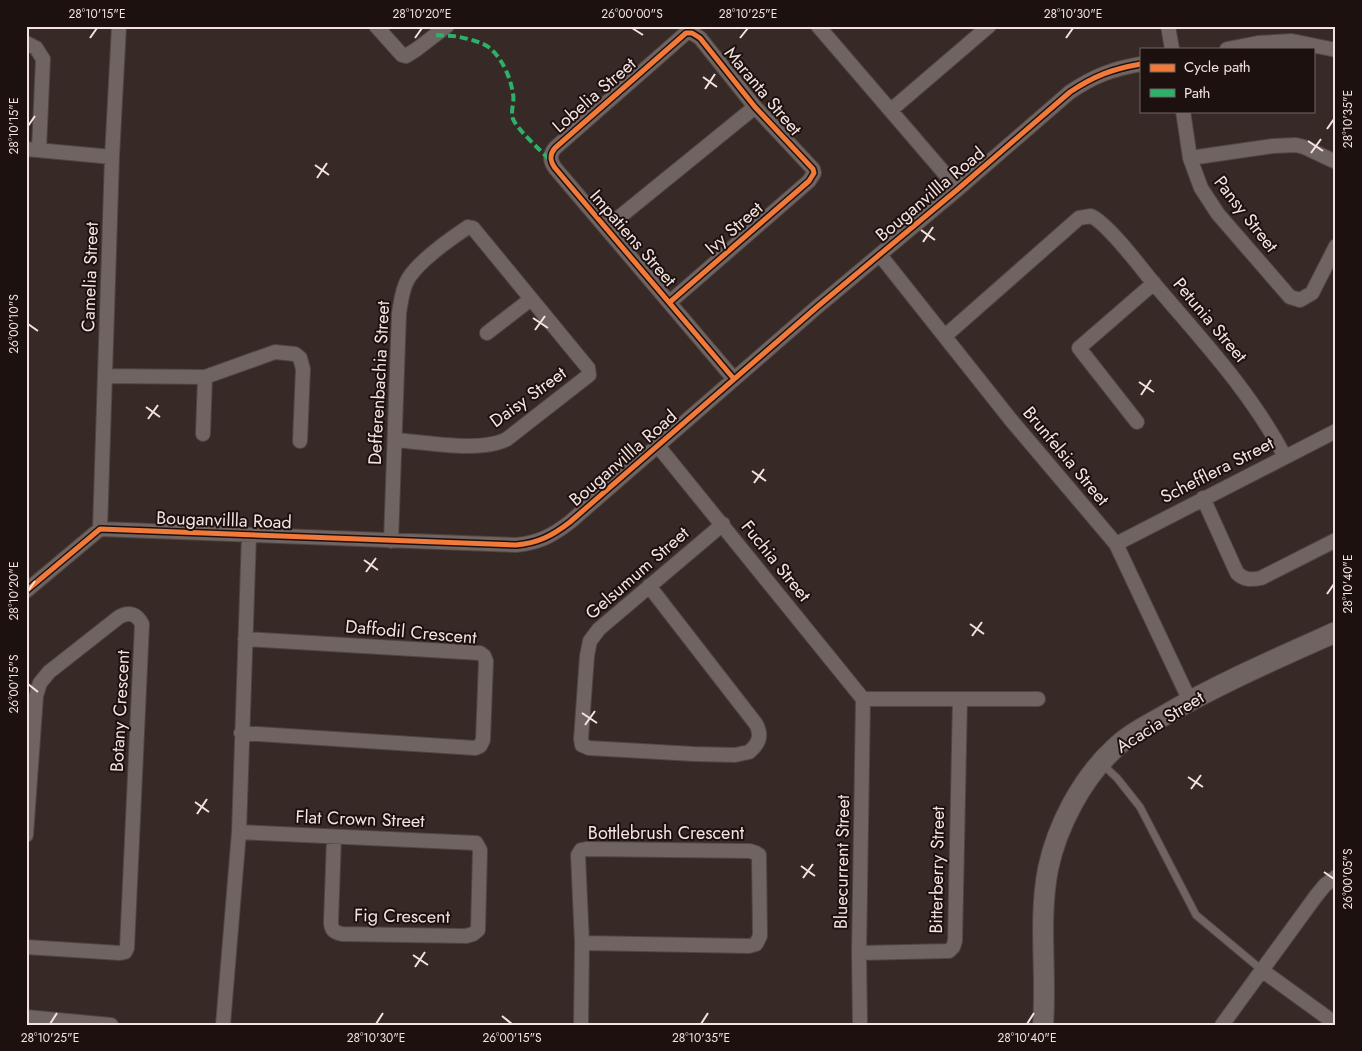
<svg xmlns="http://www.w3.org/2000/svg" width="1362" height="1051" viewBox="0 0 1362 1051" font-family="Jost,sans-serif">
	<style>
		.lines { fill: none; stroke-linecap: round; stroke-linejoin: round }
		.lane-casing { stroke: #514541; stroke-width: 9 }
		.street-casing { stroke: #514541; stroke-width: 16 }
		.secondary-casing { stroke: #514541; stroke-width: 22 }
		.lane { stroke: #6f6462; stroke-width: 7 }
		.street { stroke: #6f6462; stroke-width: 14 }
		.secondary { stroke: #6f6462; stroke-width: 20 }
		.quiet { stroke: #2db169; stroke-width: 4; stroke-dasharray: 8 4; stroke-linecap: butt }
		.cycleway-casing { stroke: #1c110f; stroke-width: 8 }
		.cycleway { stroke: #f17a3a; stroke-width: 5 }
		.ticks { fill: none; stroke: #f4e3df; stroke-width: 2 }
		.labels { text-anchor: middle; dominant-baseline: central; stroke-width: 4; stroke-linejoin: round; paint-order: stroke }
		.street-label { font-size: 18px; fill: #f4e3df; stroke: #1c110f }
		.neatline { fill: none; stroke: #f4e3df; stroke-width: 2 }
		.ticks-label { font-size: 12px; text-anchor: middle; fill: #f4e3df }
	</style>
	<rect width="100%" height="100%" fill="#372926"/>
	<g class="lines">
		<!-- lane casing -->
		<g class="lane-casing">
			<path id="lane" d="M1101 763 1117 778 1140 807 1196 915 1263 971"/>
		</g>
		<!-- street casing -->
		<g class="street-casing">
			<path id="street" d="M376 26 402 55 406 56 417 49 447 26
				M818 26 958 189
				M1168 26 1172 49
				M26 43 36 48 43 59 39 150
				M1227 49 1258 43 1292 41 1336 50
				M891 110 989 26
				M1183 111 1190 158 1201 188 1218 214 1290 297 1300 300 1312 293 1336 246
				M26 149 112 157
				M1190 158 1273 146 1296 145 1304 147 1336 162
				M606 228 755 107
				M880 255 1011 420 1116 544 1190 701
				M670 302 809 181 814 173 813 169 755 107 700 38 692 33H686L555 148C549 155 550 161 555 168L734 379
				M487 333 531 299
				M945 336 1079 218 1091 216C1108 224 1138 264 1151 280 1199 337 1250 390 1285 457
				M106 376 205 377 275 352 295 354 300 358 303 369 300 441
				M1137 422 1079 348 1154 283
				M203 434 205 377
				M658 446 863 699
				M1203 498 1237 573C1244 580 1251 580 1261 578L1336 540
				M100 529 112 157 119 26
				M391 541 399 313C401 302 402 289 408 279 419 261 450 239 468 227L473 228 588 368 589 375 507 439C481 453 425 442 395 440
				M1116 544 1336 431
				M649 586 756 724C762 735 759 744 749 752L735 755 694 754 589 748 582 745 581 739 587 656 590 641 599 629 723 524
				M26 591 100 529 516 545C538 543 552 536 570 522L817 307 958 189 1070 92C1094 76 1112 69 1141 64
				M863 699H1038
				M241 733 475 748 480 746 483 740 486 661 484 656 480 653 245 639
				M239 832 476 843 480 850 478 930 473 934 466 936 342 934C334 932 331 930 331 922L334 837
				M26 835 36 696 40 683 49 672 119 617C129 611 137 614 142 624L127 948 125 952 120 953 26 947
				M859 953 949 951 953 947 955 941 960 699
				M1263 971 1336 1024
				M26 1017 111 1025
				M223 1025 239 832 249 535
				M581 1025 582 943 578 855 581 850 586 849 750 851 756 853 759 855 760 936 756 944 749 946 582 943
				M860 1025 859 953 863 699
				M1222 1025 1316 896 1325 885 1336 877"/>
		</g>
		<!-- secondary casing -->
		<g class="secondary-casing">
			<path id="secondary" d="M1043 1025C1047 973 1038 921 1048 869 1057 826 1082 778 1115 748 1129 734 1148 725 1165 715 1220 683 1278 658 1336 632"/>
		</g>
		<!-- lane -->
		<use href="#lane" class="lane"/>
		<!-- street -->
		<use href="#street" class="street"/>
		<!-- secondary -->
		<use href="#secondary" class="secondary"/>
		<!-- quiet -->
		<path class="quiet" d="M436 35C443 36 451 35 459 37 469 39 483 42 491 49 503 60 511 79 513 94 515 103 509 113 514 121 520 132 541 151 551 161"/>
		<!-- cycleway casing -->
		<g class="cycleway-casing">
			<path id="cycleway" d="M670 302 809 181 814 173 813 169 755 107 700 38 692 33H686L555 148C549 155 550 161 555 168L734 379
				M26 591 100 529 516 545C538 543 552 536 570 522L817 307 958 189 1070 92C1094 76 1112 69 1141 64"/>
		</g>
		<!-- cycleway -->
		<use href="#cycleway" class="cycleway"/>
	</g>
	<!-- ticks -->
	<path class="ticks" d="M632 28 643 35M90 38 97 28M415 38 422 28M740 38 748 28M1066 38 1073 28M703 77 717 87M705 89 715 74M28 126 35 116M1327 129 1334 119M1308 141 1323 151M1311 153 1321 139M315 165 329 175M317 178 327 163M921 230 935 240M923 242 933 227M533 318 548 328M28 324 38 331M535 330 545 316M1139 382 1154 392M1141 395 1151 380M146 407 160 417M148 419 158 405M752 471 766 481M754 483 764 469M364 560 378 570M366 572 376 558M28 591 35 581M1327 594 1334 584M970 624 984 634M972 636 982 622M28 684 38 692M582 713 597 723M585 725 595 711M1188 777 1203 787M1191 789 1201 775M195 802 209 812M197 814 207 799M801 866 815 876M1324 872 1334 879M803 878 813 864M413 955 428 965M415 967 425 952M502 1016 512 1024M50 1024 57 1013M376 1024 383 1013M701 1024 708 1013M1027 1024 1034 1013"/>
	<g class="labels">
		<!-- street labels -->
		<g class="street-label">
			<text transform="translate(763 91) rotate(50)">Maranta Street</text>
			<text transform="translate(594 95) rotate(-41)">Lobelia Street</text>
			<text transform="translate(930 194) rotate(-40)">Bouganvillla Road</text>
			<text transform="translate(1246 214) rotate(52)">Pansy Street</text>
			<text transform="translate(734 228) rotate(-41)">Ivy Street</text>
			<text transform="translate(633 238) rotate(49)">Impatiens Street</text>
			<text transform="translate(90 277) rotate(-88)">Camelia Street</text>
			<text transform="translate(1210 320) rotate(50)">Petunia Street</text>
			<text transform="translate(379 383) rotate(-87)">Defferenbachia Street</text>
			<text transform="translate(528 397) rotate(-36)">Daisy Street</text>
			<text transform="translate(1066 456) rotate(50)">Brunfelsia Street</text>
			<text transform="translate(623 458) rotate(-41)">Bouganvillla Road</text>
			<text transform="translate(1217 470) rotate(-27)">Schefflera Street</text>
			<text transform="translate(224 520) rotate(2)">Bouganvillla Road</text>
			<text transform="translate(776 561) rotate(51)">Fuchia Street</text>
			<text transform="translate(637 573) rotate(-41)">Gelsumum Street</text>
			<text transform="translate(411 632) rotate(5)">Daffodil Crescent</text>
			<text transform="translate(120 711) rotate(-87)">Botany Crescent</text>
			<text transform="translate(1160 722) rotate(-32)">Acacia Street</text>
			<text transform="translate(360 819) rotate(2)">Flat Crown Street</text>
			<text x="666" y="833">Bottlebrush Crescent</text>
			<text transform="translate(842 862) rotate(-89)">Bluecurrent Street</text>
			<text transform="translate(937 870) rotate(-89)">Bitterberry Street</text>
			<text transform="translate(402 916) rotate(1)">Fig Crescent</text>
		</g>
	</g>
	<!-- border -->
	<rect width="1362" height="1051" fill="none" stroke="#1c110f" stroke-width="55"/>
	<!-- legend -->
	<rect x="1140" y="48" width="175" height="65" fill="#1c110f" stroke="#726562"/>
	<rect x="1150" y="64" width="25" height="8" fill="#f17a3a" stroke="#726562"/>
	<text x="1184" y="72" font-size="15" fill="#f4e3df">Cycle path</text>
	<rect x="1150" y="89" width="25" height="8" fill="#2db169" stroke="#726562"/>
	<text x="1184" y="98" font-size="15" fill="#f4e3df">Path</text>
	<rect x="28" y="28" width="1306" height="996" class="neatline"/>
	<g class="ticks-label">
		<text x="97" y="18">28°10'15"E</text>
		<text x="422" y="18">28°10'20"E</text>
		<text x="632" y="18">26°00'00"S</text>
		<text x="748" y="18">28°10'25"E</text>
		<text x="1073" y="18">28°10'30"E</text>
		<text transform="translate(1348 119) rotate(-90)" y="4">28°10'35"E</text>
		<text transform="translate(14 126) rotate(-90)" y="4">28°10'15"E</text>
		<text transform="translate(14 324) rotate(-90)" y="4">26°00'10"S</text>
		<text transform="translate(1348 584) rotate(-90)" y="4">28°10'40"E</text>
		<text transform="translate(14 591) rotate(-90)" y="4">28°10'20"E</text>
		<text transform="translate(14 684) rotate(-90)" y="4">26°00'15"S</text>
		<text transform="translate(1348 879) rotate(-90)" y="4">26°00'05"S</text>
		<text x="50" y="1042">28°10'25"E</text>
		<text x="376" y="1042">28°10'30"E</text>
		<text x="512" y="1042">26°00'15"S</text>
		<text x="701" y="1042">28°10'35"E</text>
		<text x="1027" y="1042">28°10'40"E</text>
	</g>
</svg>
